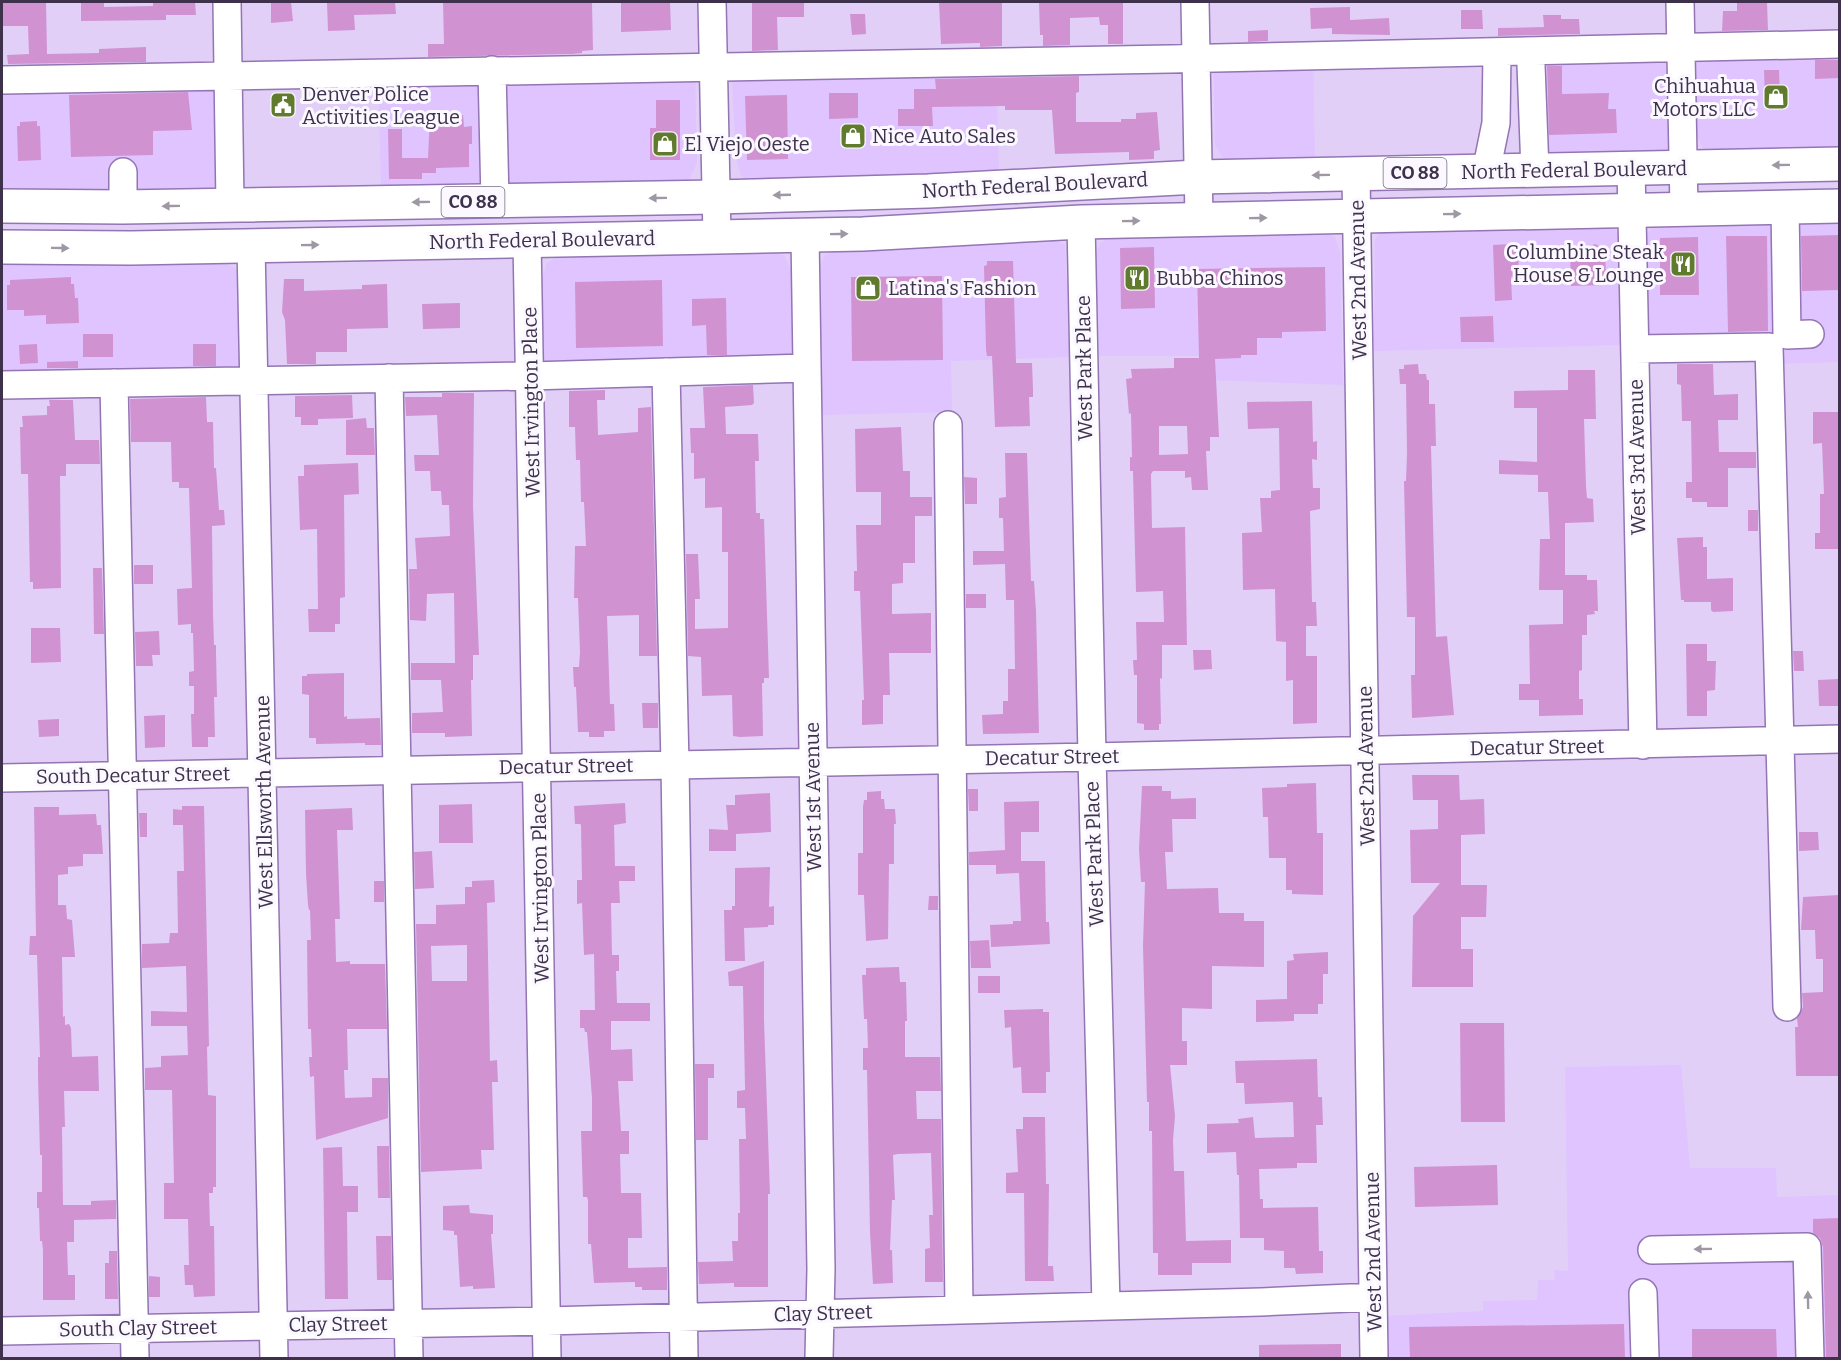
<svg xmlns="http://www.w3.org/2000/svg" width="1841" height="1360" viewBox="0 0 1841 1360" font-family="Bitter,serif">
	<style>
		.built { fill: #dfc4ff }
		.building { fill: #d192d2; fill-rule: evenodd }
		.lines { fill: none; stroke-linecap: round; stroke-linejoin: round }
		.minor-casing { stroke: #9375b3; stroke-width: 30 }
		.major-casing { stroke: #9375b3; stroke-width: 36 }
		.minor { stroke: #fff; stroke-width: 27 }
		.major { stroke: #fff; stroke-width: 33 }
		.oneway { fill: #9e98a5 }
		.labels { text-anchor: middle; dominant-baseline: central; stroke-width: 6; stroke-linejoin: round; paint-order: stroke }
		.shield { fill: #fbf8ff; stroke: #766d81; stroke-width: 1.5 }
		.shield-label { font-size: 18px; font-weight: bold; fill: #3d314b }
		.poi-label { font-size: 20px; fill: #3d314b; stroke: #fbf8ff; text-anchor: start }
		.street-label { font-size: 20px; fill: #3d314b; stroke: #fbf8ff }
	</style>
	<rect width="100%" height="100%" fill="#e2cff8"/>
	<!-- built -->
	<path class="built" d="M1839 38V152L1704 151 1696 135 1695 42Z
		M1665 44 1670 133 1668 151 1659 155 1528 158 1527 47Z
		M1313 51 1315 160 1235 162 1222 157 1215 145 1213 53Z
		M996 57 999 173 752 183 741 176 736 159 731 62Z
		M695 63 697 163 689 180 672 184 381 188 378 68Z
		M215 71 217 184 203 194 2 193V75Z
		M1839 223V362L1776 364V344L1647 346 1645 235 1653 228 1659 224Z
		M1605 226 1615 229 1619 235 1623 345 1374 351 1375 239 1383 229Z
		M1325 232 1335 237 1340 251 1343 385 1208 380 1207 356H1099L1095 254 1101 242 1112 238Z
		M1052 239 1065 245 1070 357 951 361 952 412 820 415 818 270 825 255 837 250Z
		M774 253 784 255 791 270 793 376 545 381 541 281 547 263 559 256Z
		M221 261 235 268 241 282 243 385 2 391V265L7 263Z
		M1681 1065 1690 1168H1776L1777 1197 1839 1195V1358H1386L1385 1316 1483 1311V1301L1537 1300 1538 1280H1555L1554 1270 1568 1271 1565 1067Z"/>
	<!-- building -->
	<path class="building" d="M2 2H46L47 54 99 53V49L146 47V62L8 64 7 55 29 54 28 26H2Z
		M81 2H104V7L153 6V2H195L196 15H166V20L81 21Z
		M271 2H291L293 21 271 23Z
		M327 2H395L396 14 354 15 355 30 328 31Z
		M443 2H592L593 50 582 51V53L572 54 428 57V44H444Z
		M621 2H670L671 30 621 32Z
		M752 2H804V17H777L778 50 752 51Z
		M939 2H1002V46L980 47V43L941 44Z
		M1039 2H1123V44H1108V25H1100L1099 17 1070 18V45L1043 46V35H1040Z
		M1737 2H1767L1768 30 1722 31 1723 11H1737Z
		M1350 7V20L1389 18 1390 35 1332 34V28L1311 29 1310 8Z
		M1461 10H1482L1483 29H1461Z
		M850 14H865L866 34 852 35Z
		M1543 15H1561V19H1579L1580 34 1498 36V28L1544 27Z
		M1268 30V41L1248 42V31Z
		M1815 60H1839V78L1815 79Z
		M1547 66H1562V94L1609 93 1608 109H1616L1617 133 1549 135Z
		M1764 70H1779L1780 98H1765Z
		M1079 76V92L1076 93V122H1121V119H1136V113L1157 112 1160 150 1154 151V159L1129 160V152L1055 154 1052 110H1005V106L932 107 933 126H898V109H914V89H936L935 79Z
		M188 92 192 130 153 131V155L71 157 69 95Z
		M829 93H858V118L829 119Z
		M787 95 788 159 747 160 745 96Z
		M656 100H680V160H650V128H656Z
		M463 115 464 127 472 126V144H469V167L436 168V173H422V179H389L388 129H402V158H428L430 116Z
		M37 121V126H40L41 160 18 161 17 126H20V122Z
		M1839 235V290L1802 291 1801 236Z
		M1726 236H1767L1768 331 1728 332Z
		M1698 237 1699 295H1660V238Z
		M1512 244 1513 252 1518 251 1519 275 1511 277 1512 300 1495 301 1493 245Z
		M1595 244 1605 249 1606 278H1602V285L1571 286 1570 248 1588 247Z
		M1154 247 1155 308 1121 309 1120 248Z
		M987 261H1013L1016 363H1032L1033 389V397H1029L1030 426 995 427 992 356H987L986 350 984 266 987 265Z
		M1325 267 1326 331 1282 332V338H1257V355H1241V358L1215 359 1219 437H1210V451H1206L1208 490H1192L1191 477 1185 478V471H1153L1151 474 1152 528 1185 527 1187 645H1162V679L1160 678 1161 724H1159V730H1144V724L1137 723V675H1134L1133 660H1137L1136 622H1164L1163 591 1136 592 1133 471H1130V457H1132L1131 413 1129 414 1126 379 1132 378 1131 369 1174 368V358H1199L1197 269ZM1159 426H1187L1188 454 1159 455Z
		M942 276 943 360 852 361 851 277Z
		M71 277V284H74L75 298H78L79 323 46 324V315L24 316V310H7V285H10V280Z
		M284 279H304V291L362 289V285L387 284 388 328 347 329V352H316V364H287L285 320 282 312Z
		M662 280 663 346 576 348 575 282Z
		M726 298 727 355H707L706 325 692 326V299Z
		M460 303V328L423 329 422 304Z
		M1493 316 1494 342H1461L1460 317Z
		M83 334H113V357H83Z
		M37 344 38 363 20 364 19 345Z
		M193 344H216V366H193Z
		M78 361V368H47V362Z
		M1418 364 1419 374H1426L1427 380H1429V404H1435L1436 446H1431L1436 637 1447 636 1454 715 1412 718 1411 675H1415V617H1407L1404 481H1406L1407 453 1406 384H1400L1399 369H1404V365Z
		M1677 364H1713L1714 395 1738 394V420H1718L1719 452H1756V468H1728V507H1707V502H1692V498H1686V482H1692L1691 421H1682L1681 385 1677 384Z
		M1568 370H1595L1596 419H1584L1586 486 1587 498 1593 499 1594 522 1565 523V575H1587V580H1597L1598 611H1594L1595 614 1587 615V635H1582V670L1579 671V699H1583V715L1539 716V700H1519V684H1530L1529 625 1563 624V590H1539L1540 539H1550L1548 492H1538V475L1499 474V460L1537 462V408H1514V391L1568 390Z
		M753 385 754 403 752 405 725 407 726 434H758L759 461H755L756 513H760V519H764L769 678H764V683H762L763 736 740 737 733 736 732 695 702 696 701 657 688 656 686 554H698L700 599H695V629L728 628V552H722V507L705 508V478L694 479V453H691L690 428H705L703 387Z
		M605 390V400H597L598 435 638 432V408L651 407 657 656H639V615L607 616 610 704H614L615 731H604V737H589V732H578L576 687H574L573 667H579L580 652 578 598H574L575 546H586L584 502H581L580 460H576L575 427H569V391Z
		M442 393H474L473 506 479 655H473V680H471L472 736 445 737V733H412V713L443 712 441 680H411V663H455L454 593 427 594 426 621 410 620 409 569H417L415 538 450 536 449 505H442L441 491H431L430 471H415L414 455H439L437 415 406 416 405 397H442Z
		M352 395 353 418 318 419V425H301V417H295V396Z
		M206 397 207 422H213L214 468H216L219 510H224L225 525 212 526 213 613 214 645H216V653L217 697H214L215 737H208V747H192L191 714H194V686H189V672L194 671 193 633H191V624L178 625 177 589 192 588 189 488H179V482H172L171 442H131L130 399Z
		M49 400H73L75 440H99L100 464H66V476H60L61 588 33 589V582H30L28 474H21L20 427H23L22 416 47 415V406H50Z
		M1312 401 1313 442 1317 441V460L1312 459 1313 488H1320V509L1310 511 1312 602H1316L1317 626H1306V656H1317V723L1293 724V680L1286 681V642L1276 641 1275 589 1243 590 1242 533 1262 532 1260 498H1271V491L1280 490 1279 428 1248 429 1247 402Z
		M1813 412H1839V549H1815V533H1820V494H1824L1822 443 1813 444Z
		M366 418 367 428H374L375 455H346V420Z
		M901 427 903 471H910V497H932V516H915V563H903V583L892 584V614L931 613V653H889L890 695H883V724L862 725V700H864L860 591H854V571H857L856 525H881V492H856L855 429Z
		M1005 453H1027L1031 581H1034L1036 611 1039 733 983 734 982 715 1003 714V701H1008V669H1015L1014 600H1006L1005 564 973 565V551H1004L1003 518H999V498L1006 497Z
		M358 463 359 494 344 495 345 597 340 598V624H335V632H309L308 609H318L317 529 300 530 298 476H304V465Z
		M964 477 977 478V504H965Z
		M1748 510H1758V531H1748Z
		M1703 537V547H1707V579L1733 578V611L1713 612 1711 610V602H1684V600H1681L1677 538Z
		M134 565H153V584H134Z
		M93 568H102L104 634H94Z
		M966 594H986V608H966Z
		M31 628H60L61 662 31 663Z
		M159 631 160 655H152L153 666H136L135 632Z
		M1686 644H1707V661H1716L1715 690 1707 691V716H1687Z
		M1193 650H1211L1212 669 1194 670Z
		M1793 651H1803L1804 671H1794Z
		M344 673V717L347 716V719L380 718 381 745H365V743L316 744V738H309V695L302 694V676H307V674Z
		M1839 679V706H1819L1818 680Z
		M642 703H658V728H643Z
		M165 715V747L145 748 144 716Z
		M59 719V736L39 737 38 720Z
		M1412 775H1459L1460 800 1484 799 1485 834 1461 835V885H1487L1486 917H1461V949H1473V987H1412L1413 916 1440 883H1411L1410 830 1438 829V800H1413Z
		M1316 783 1317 833H1323V895L1292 894V890H1286V858H1269L1268 817H1263L1262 788 1287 787V784Z
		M1142 786H1162V791H1171V799L1196 798V819H1172L1173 852H1165L1167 889 1218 888 1219 913H1244V921H1264V967L1212 966V1009L1182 1008V1041H1187V1065H1170L1175 1116 1173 1140 1174 1171H1184L1186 1241 1231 1240V1263H1192V1275H1158V1253H1153L1152 1131H1149V1102H1147L1143 946 1145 882H1141L1139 849Z
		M968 789H978V811H969Z
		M881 791V799H884L885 809H895L896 824H894V864H889L888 939 866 941 864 895H858V853H863V807L864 800H867V792Z
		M770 793 771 832 736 834V851H709V829L728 830 726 805H735V795Z
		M1039 801V832H1021V861H1045L1046 922H1049L1050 944 991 947 990 925 1013 924V921H1021L1019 873 996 874V865H969V852L1005 850 1004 802Z
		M625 803 626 823 614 825 615 866H635V881H619L620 903H611L612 955H619V971H616L617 1003H650V1021H611V1050L632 1049 633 1081H618L621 1131H629V1154H620L621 1193H641L642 1238H628V1268L667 1267V1290H642V1287H635V1282L594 1283 591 1244H588V1200L587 1197H583L581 1131H592V1098L587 1032H585L584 1028H580V1010H595L594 954 584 955 582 903 577 904V880H582L581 825 580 824H575L574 806Z
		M472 804 473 843H439V805Z
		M182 806H204L209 1046 207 1047 208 1095 216 1096V1187H213V1193H209L210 1226H214L215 1296 194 1297 193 1285H185L184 1265H189L188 1219H164V1183H174L172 1090H145V1068L161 1067V1056L188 1055 187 1026H151V1011L187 1012 186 966 142 968V944L169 943 170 933H178L177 871H184L183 825H173V809L182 810Z
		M34 807H59V815L96 814 97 825H101L103 854H83V866L68 867V874L58 875V905H66L67 919 72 920 75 957H62L63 1017 65 1016V1025L69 1024 71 1028 72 1057 98 1056 99 1091H64L65 1127H62L63 1205H91V1201L116 1200V1219L74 1220V1242H67L68 1275H75V1300H43V1250L42 1241H40L39 1208H37V1192H42V1155H40L38 1075V1057H40L37 955H29L30 936H36Z
		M352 808 353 830H337L340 919H335L336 962 350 961V964H385L387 1029H347L348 1070H344L345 1098 372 1097V1078H388V1118L316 1140 314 1076 310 1077 309 1057H312L311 1029H308L307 940H311L310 910H309L308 905 306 874 305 810Z
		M139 813H147V837H140Z
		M1799 832H1818L1819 850 1799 851Z
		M432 851 434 888 415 889 414 852Z
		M770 867 769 907 774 906V925H768V927L744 928 745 961H725L724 910H732V906H735V868Z
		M494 880 495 902 487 903 490 1061 497 1060 498 1082H492L494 1150H481L482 1169 421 1172 416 924H436V905L465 904V887H472V881ZM467 945V981H432L431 946Z
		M374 881H384V902H374Z
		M1839 895V1076H1796L1795 1027H1798L1797 1018 1803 1007 1802 993 1823 992V959H1816L1815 930H1801L1803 897Z
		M929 896H938V910H928Z
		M989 940 991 968H971L970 941Z
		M1328 952V974H1323V1004H1318V1014H1294V1021L1256 1022V1000L1287 999V961L1294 960 1293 954Z
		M764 961V1020L770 1194H768V1287H734V1283L699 1284 698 1262 733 1261 732 1241H738V1213H740L739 1139H746L745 1108H737V1091L745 1090V1087L743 986H729L728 972Z
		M899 967 900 982H906L907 1021H905V1057H940L941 1091H916L917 1119H941L943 1282H925V1249L930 1248 929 1215H933L931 1153 898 1154 893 1155 895 1200H892L890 1250H892L893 1283 873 1284 870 1232 867 1070H863V1048H868L867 1019H864L862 975H866V968Z
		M978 976H1000V993H978Z
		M1043 1009V1012H1049V1027L1050 1072H1046V1093H1022L1021 1067 1013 1068 1011 1027 1005 1028 1004 1010Z
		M1460 1023H1504L1505 1122H1461Z
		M1317 1059 1318 1097H1322L1323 1125H1316L1317 1163H1297V1168L1259 1169 1260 1199H1263V1208L1318 1207 1319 1251H1323V1273L1296 1274 1295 1268H1284V1251L1264 1250V1238H1240L1239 1175H1237L1236 1152 1207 1153V1124L1239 1123 1238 1119 1253 1117 1255 1138 1294 1137 1293 1102 1245 1104 1244 1083H1236L1235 1061Z
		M695 1064H714V1078H708V1140H696Z
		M1023 1117H1045L1046 1184H1049L1048 1266H1053L1054 1281H1025L1024 1193H1006V1173L1018 1172 1016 1129H1023Z
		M377 1146H389L390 1198H378Z
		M342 1147 343 1186H358V1212H347L348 1299H325L323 1148Z
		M1497 1165 1498 1205 1415 1207 1414 1167Z
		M469 1205 470 1213 493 1215V1234H491L495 1288 473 1289V1286L460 1287 457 1235H454V1231L443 1230V1206Z
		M1839 1218V1359H1826L1823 1247 1820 1238 1813 1233V1219Z
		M376 1236H391L392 1280H377Z
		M109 1251H117L118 1299H105V1263H109Z
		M149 1276 160 1277V1297H149Z
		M1624 1324 1625 1359H1410L1409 1327Z
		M1692 1329H1776L1777 1359H1692Z
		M1341 1344V1359H1259V1345Z"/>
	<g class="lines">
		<!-- minor casing -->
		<g class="minor-casing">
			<path id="minor" d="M227 2 230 205
				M712 2 717 237
				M1195 2 1199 219
				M1680 2 1684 209
				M1531 65 1535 171
				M492 70 495 201
				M2 80 1170 59 1840 44
				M1631 168 1643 745
				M1486 172 1496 123 1497 52
				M1356 174 1374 1358
				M123 207V172
				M1785 207 1787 335 1810 334
				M1081 222 1092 757 1106 1305
				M805 235 821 1269 819 1358
				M527 240 547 1358
				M251 246 274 1358
				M1635 349 1769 347C1774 567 1783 787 1787 1007
				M666 372 675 764 684 1358
				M389 378 409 1358
				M114 383 135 1358
				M2 385 530 376 807 368
				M948 425 959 1309
				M2 778 1092 757 1840 739
				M1652 1250 1807 1247 1810 1358
				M1643 1293 1645 1358
				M2 1331 546 1321 1261 1302 1373 1297"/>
		</g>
		<!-- major casing -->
		<g class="major-casing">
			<path id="major" d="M2 206 123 207 716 197 928 191 1198 177 1840 164
				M2 247 131 248 717 237 863 234 1081 222 1840 206"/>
		</g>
		<!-- minor -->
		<use href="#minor" class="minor"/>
		<!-- major -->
		<use href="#major" class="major"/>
	</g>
	<!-- one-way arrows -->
	<defs><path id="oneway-solid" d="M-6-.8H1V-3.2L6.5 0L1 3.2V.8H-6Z" transform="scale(1.5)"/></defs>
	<g class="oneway">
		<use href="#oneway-solid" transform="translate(1781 165) rotate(179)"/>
		<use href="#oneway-solid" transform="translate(1321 175) rotate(179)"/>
		<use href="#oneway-solid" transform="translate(782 195) rotate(178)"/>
		<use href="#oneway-solid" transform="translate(658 198) rotate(179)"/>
		<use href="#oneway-solid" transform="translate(421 202) rotate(179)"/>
		<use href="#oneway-solid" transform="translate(171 206) rotate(179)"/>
		<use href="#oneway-solid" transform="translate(1452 214) rotate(-1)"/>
		<use href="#oneway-solid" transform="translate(1258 218) rotate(-1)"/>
		<use href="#oneway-solid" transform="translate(1131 221) rotate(-1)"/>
		<use href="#oneway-solid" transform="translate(839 234) rotate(-1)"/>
		<use href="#oneway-solid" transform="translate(310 245) rotate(-1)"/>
		<use href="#oneway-solid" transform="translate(60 248) rotate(1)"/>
		<use href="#oneway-solid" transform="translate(1703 1249) rotate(179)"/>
		<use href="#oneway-solid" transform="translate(1808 1300) rotate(-91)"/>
	</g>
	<!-- icons -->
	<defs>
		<g id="shop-square" transform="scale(1.35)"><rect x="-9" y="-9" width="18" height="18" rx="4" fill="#607a2e" stroke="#fbf8ff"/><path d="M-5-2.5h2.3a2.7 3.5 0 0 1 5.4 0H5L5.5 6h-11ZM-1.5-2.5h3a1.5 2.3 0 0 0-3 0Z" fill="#fff"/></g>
		<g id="civic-square" transform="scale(1.35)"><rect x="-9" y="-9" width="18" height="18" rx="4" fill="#607a2e" stroke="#fbf8ff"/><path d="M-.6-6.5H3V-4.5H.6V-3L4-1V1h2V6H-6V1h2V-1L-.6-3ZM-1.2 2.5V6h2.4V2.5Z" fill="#fff"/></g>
		<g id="restaurant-square" transform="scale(1.35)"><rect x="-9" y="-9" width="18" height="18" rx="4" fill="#607a2e" stroke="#fbf8ff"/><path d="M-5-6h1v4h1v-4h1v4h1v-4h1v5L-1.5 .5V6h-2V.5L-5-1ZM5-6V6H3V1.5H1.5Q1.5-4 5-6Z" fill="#fff"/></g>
	</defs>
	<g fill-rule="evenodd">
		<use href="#shop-square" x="1776" y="97"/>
		<use href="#civic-square" x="283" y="105"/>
		<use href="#shop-square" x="853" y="136"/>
		<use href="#shop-square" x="665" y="144"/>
		<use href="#restaurant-square" x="1683" y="264"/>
		<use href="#restaurant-square" x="1137" y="278"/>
		<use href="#shop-square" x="868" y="288"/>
	</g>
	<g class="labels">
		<!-- shield labels -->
		<g class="shield">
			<rect x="1383.5" y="158" width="63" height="30" rx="4.5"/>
			<rect x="441.5" y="187" width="63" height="30" rx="4.5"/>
		</g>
		<g class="shield-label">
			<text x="1415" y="173">CO 88</text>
			<text x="473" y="202">CO 88</text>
		</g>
		<!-- poi labels -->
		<g class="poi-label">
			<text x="1756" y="86" text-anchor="end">Chihuahua<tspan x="1756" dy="23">Motors LLC</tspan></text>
			<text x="302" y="94">Denver Police<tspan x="302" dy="23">Activities League</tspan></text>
			<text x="872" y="136">Nice Auto Sales</text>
			<text x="684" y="144">El Viejo Oeste</text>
			<text x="1664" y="252" text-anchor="end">Columbine Steak<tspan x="1664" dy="23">House &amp; Lounge</tspan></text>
			<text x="1156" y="278">Bubba Chinos</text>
			<text x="888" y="288">Latina's Fashion</text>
		</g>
		<!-- street labels -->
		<g class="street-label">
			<text transform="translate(1574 170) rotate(-1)">North Federal Boulevard</text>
			<text transform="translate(1035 185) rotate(-3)">North Federal Boulevard</text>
			<text transform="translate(542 240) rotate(-1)">North Federal Boulevard</text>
			<text transform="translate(1358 280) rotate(-91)">West 2nd Avenue</text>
			<text transform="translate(1084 368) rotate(-91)">West Park Place</text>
			<text transform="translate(531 402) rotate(-91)">West Irvington Place</text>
			<text transform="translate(1637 457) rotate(-91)">West 3rd Avenue</text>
			<text transform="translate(1537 747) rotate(-1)">Decatur Street</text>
			<text transform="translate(1052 757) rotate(-1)">Decatur Street</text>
			<text transform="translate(566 766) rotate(-1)">Decatur Street</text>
			<text transform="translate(1366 766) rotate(-91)">West 2nd Avenue</text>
			<text transform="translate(133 775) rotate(-1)">South Decatur Street</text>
			<text transform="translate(813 797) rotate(-91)">West 1st Avenue</text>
			<text transform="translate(264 802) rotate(-91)">West Ellsworth Avenue</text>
			<text transform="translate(1094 854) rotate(-92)">West Park Place</text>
			<text transform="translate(540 888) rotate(-91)">West Irvington Place</text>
			<text transform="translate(1373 1252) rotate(-91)">West 2nd Avenue</text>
			<text transform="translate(823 1313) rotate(-2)">Clay Street</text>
			<text transform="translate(338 1324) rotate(-1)">Clay Street</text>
			<text transform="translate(138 1328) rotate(-1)">South Clay Street</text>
		</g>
	</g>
	<!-- border -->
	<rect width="1841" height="1360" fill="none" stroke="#3d314b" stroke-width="6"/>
</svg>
